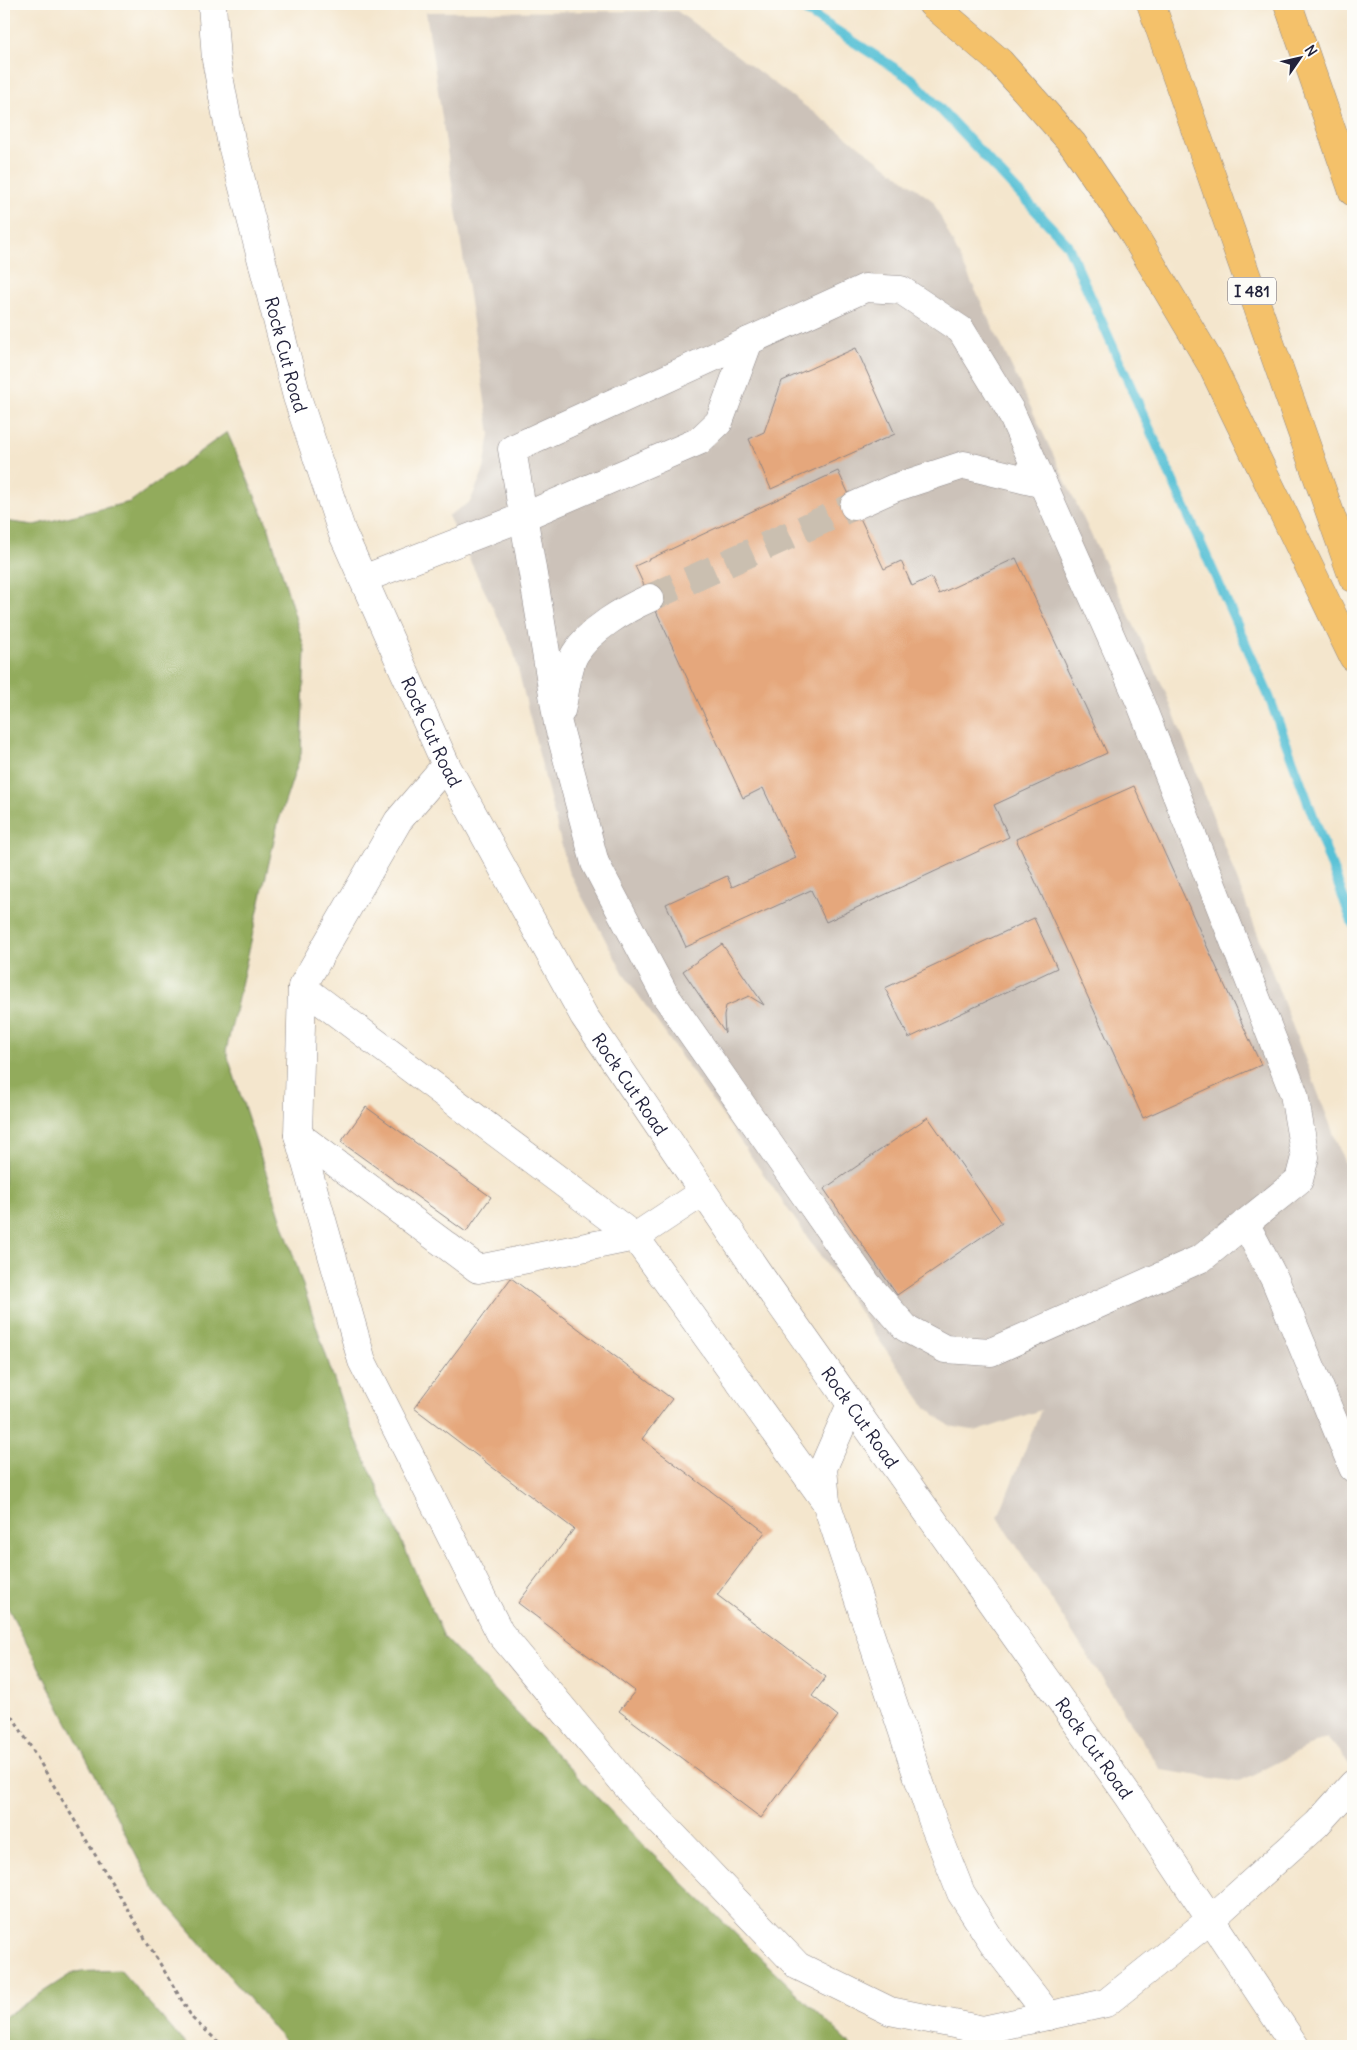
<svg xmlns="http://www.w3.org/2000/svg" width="1357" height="2050" viewBox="0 0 1357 2050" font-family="Delius,sans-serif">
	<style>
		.industrial { fill: #ccc2b9 }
		.forest { fill: #92ab5c; stroke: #5a664c }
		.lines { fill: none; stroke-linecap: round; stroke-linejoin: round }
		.stream { stroke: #59c1d6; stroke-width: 10 }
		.building { fill: #e5a77b }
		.minor-tunnel { stroke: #cabfb0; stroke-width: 28; stroke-dasharray: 28 14; stroke-linecap: butt }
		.minor-casing { stroke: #8b8484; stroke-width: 29 }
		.highway-casing { stroke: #8b8484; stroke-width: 29 }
		.path { stroke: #8b8484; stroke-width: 3; stroke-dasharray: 4 4; stroke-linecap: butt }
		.minor { stroke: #fff; stroke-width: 28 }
		.highway { stroke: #f4c16a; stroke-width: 28 }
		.labels { text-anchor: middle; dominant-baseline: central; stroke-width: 4; stroke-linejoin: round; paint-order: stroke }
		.shield { fill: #fdfcf7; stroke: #646373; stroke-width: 1 }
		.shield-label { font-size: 16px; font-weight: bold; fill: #22223b }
		.street-label { font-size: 18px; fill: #22223b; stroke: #fdfcf7 }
	</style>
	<rect width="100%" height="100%" fill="#fdfcf7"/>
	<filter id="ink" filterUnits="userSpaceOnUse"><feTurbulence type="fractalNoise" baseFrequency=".02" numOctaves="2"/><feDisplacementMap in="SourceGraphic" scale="10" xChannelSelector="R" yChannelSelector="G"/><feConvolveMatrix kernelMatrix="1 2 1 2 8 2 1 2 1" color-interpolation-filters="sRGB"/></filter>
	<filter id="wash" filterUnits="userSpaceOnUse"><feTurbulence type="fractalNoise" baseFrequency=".0096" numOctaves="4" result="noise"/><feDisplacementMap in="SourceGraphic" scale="20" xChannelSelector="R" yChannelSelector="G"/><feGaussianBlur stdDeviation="1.12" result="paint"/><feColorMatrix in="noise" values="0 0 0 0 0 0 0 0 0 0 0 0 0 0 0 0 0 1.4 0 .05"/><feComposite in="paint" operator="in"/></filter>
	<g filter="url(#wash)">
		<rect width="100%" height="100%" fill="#f4e6cd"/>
		<!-- industrial -->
		<path class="industrial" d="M677 11 933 201 1166 693 1353 1185V1768L1327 1737 1238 1782 1161 1770 998 1517 1041 1410 978 1431 949 1426 926 1407 625 976 568 871 513 649 448 516 470 502 484 469 490 434 426 12Z"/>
		<!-- forest -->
		<path class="forest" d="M227 432 268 526 305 650 301 754 278 823 226 1051 346 1416 444 1637 643 1845 852 2046H289L153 1887 4 1600V521L34 525 130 502Z
			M120 1970 187 2046H4V2017L74 1972Z"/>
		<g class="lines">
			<!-- stream -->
			<path class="stream" d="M795 4 913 80 1067 244 1268 694 1353 924"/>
		</g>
		<g id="blocks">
			<!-- building -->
			<path class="building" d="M856 348 895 434 771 489 749 439 764 432 782 381Z
				M838 471 884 569 901 561 912 586 931 577 939 594 1016 558 1107 753 994 805 1009 837 826 922 811 890 686 947 666 904 727 876 732 887 796 858 763 788 743 798 635 566Z
				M1134 786 1261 1065 1143 1118 1016 839Z
				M1034 918 1057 968 909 1038 885 988Z
				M722 944 764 1005 749 996 726 1006 724 1016 725 1033 683 971Z
				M366 1107 491 1197 466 1232 341 1142Z
				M928 1117 1002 1223 897 1295 824 1189Z
				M511 1278 672 1399 642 1439 765 1532 717 1595 826 1677 812 1696 838 1716 761 1818 619 1711 635 1691 518 1603 574 1529 414 1408Z"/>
		</g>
	</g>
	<g filter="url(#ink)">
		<use href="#blocks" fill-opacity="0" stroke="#8b8484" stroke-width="1"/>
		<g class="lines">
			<!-- minor-tunnel -->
			<path class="minor-tunnel" d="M650 598 854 506"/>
			<!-- minor casing -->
			<g class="minor-casing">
				<g id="minor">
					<path id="s1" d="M212 4 216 60 232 145 297 397 342 532 446 765 584 1016 759 1274 1129 1797 1295 2046"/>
					<path d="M865 288 901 290 961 330 1010 410 1140 702 1294 1094 1305 1157 1299 1180 1202 1258 991 1352 945 1349 906 1328 867 1284 665 995 595 863 558 724 512 449Z"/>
					<path d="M854 506 894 488 964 465 1043 484"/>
					<path d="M363 579 523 517 699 441 719 422 749 341"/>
					<path d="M561 711C565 696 567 667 575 654 589 630 625 609 650 598"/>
					<path d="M446 765 398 821 302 987 298 1135 362 1361 500 1633 630 1790 798 1966 890 2011 983 2030 1106 2003 1210 1920 1317 1824 1353 1784"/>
					<path d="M302 987 635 1237 826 1502"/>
					<path d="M298 1135 478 1269 635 1237 703 1192"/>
					<path d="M1245 1223 1275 1280 1353 1468"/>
					<path d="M851 1404 823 1468 826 1502 934 1825 961 1893 995 1946 1049 2016"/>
				</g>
			</g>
			<!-- highway casing -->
			<g class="highway-casing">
				<path id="highway" d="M932 4 1000 62 1073 144 1130 228 1211 364 1353 657
					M1151 4 1353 578
					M1288 4 1353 192"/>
			</g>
			<!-- path -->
			<path class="path" d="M4 1702 193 2019 223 2046"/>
			<!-- minor -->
			<use href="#minor" class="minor"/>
			<!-- highway -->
			<use href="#highway" class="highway"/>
		</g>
	</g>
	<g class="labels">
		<!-- shield labels -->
		<rect class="shield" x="1228" y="277.5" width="48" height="27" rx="4"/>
		<g class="shield-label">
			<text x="1252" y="291">I 481</text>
		</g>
		<!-- street labels -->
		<g class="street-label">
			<text stroke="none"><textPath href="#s1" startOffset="359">Rock Cut Road</textPath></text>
			<text stroke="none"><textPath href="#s1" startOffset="764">Rock Cut Road</textPath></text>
			<text stroke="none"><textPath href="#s1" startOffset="1169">Rock Cut Road</textPath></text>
			<text stroke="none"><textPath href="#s1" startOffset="1574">Rock Cut Road</textPath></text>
			<text stroke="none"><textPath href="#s1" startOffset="1979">Rock Cut Road</textPath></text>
		</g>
	</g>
	<!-- margin -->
	<rect width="1357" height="2050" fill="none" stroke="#fdfcf7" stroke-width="20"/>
	<!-- north arrow -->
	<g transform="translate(1300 58) rotate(56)" stroke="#fdfcf7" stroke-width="4" paint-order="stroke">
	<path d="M0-4L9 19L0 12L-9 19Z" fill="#22223b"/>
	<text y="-8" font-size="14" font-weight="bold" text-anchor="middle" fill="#22223b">N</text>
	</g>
</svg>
